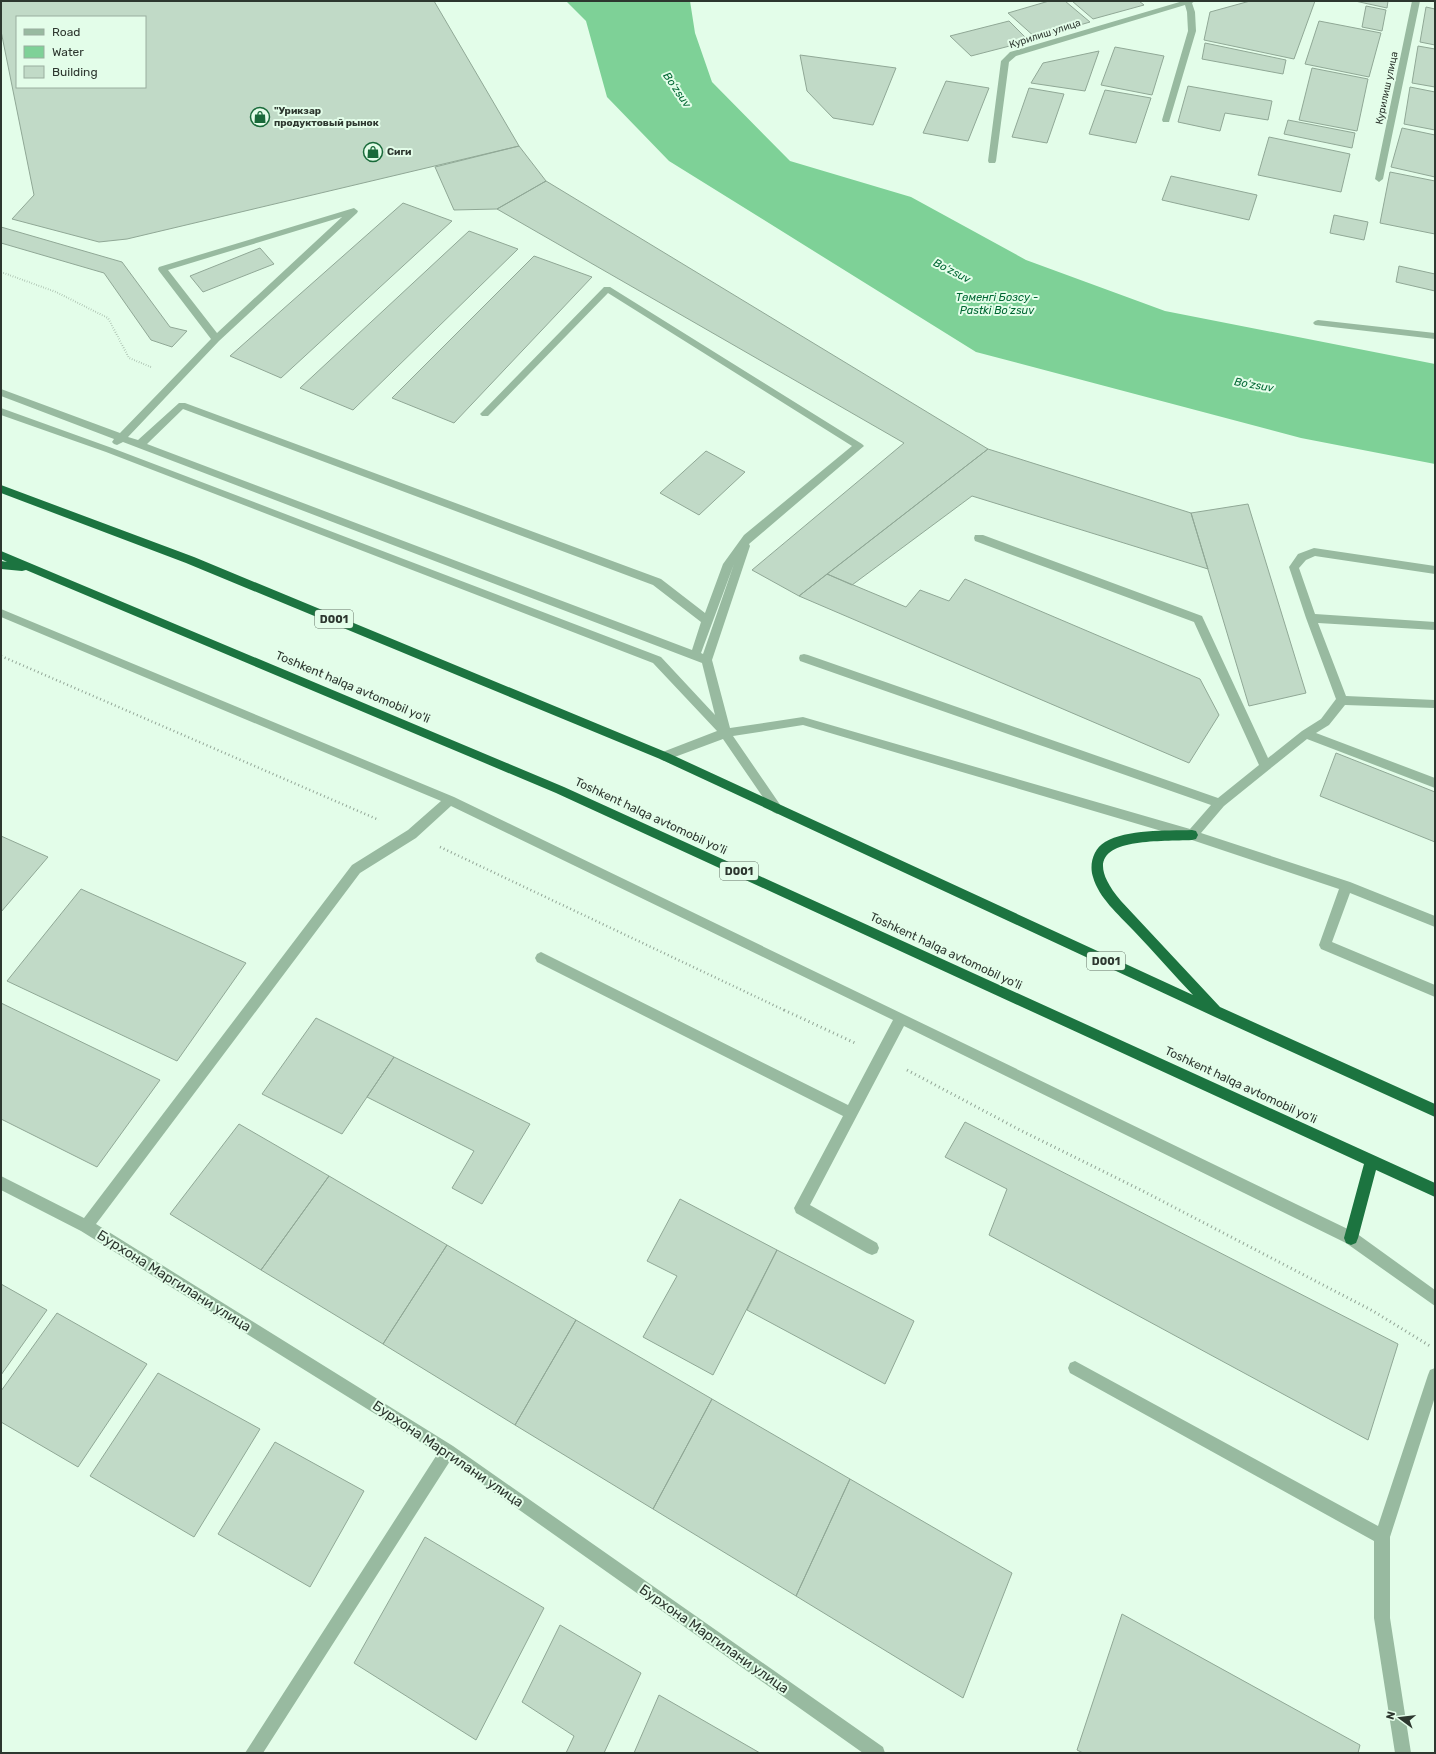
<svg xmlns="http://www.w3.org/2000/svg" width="1436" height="1754" viewBox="0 0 1436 1754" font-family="Rubik,sans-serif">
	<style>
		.water { fill: #7ed197 }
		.building { fill: #c1dac7; stroke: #90a896; fill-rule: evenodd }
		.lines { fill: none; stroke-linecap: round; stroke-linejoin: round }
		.path-far2 { stroke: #92a596; stroke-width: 2; stroke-dasharray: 0.5 2; stroke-linecap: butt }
		.path-far1 { stroke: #92a596; stroke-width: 2.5; stroke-dasharray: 1 3; stroke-linecap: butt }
		.path { stroke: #92a596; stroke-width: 3; stroke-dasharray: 1 3.5; stroke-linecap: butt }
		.minor { fill: #98baa0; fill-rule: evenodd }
		.highway { fill: #1c7440; fill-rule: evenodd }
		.labels { text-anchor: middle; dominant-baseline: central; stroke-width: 4; stroke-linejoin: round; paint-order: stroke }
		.far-street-label { font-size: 10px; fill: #2d372f; stroke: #e3fde9 }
		.far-poi-label { font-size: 10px; font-weight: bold; fill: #2d372f; stroke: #e3fde9; text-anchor: start }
		.far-water-label { font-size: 11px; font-style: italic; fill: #006733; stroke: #e3fde9 }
		.shield { fill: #e3fde9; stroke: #647267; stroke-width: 1 }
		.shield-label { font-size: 11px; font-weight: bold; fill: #2d372f }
		.street-label { font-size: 12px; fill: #2d372f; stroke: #e3fde9 }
		.near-street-label { font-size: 14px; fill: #2d372f; stroke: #e3fde9 }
	</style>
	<rect width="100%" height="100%" fill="#e3fde9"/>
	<!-- water -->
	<path class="water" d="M566 1H690L695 33 712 82 790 161 911 197 1026 260 1165 311 1435 364V464L1301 438 976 352 669 161 607 97 586 21Z"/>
	<!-- building -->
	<path class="building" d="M1 1H434L519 146 127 239 99 242 12 219 34 195 1 31ZM17 17H145V87H17Z
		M1049 1H1065L1090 22 1036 38 1008 13Z
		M1072 1H1139L1144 5 1093 19Z
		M1250 1H1315L1294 59 1204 40 1210 12Z
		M1355 1H1388L1387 8Z
		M1366 6 1386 10 1382 31 1362 27Z
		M1426 7 1435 9V45L1420 42Z
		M1009 21 1029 41 971 56 950 36Z
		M1319 21 1381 33 1369 77 1305 64Z
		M1205 43 1286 60 1283 74 1202 59Z
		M1418 46 1435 49V87L1412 83Z
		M1115 47 1164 56 1152 95 1101 85Z
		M1099 51 1085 91 1031 83 1043 63Z
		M800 55 896 68 873 125 833 118 807 91Z
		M1312 68 1368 79 1357 131 1299 120Z
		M946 81 989 88 968 141 923 133Z
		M1188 86 1272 101 1268 120 1225 113 1220 131 1178 122Z
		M1410 87 1435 92V130L1404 124Z
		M1029 88 1064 94 1047 143 1012 137Z
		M1105 90 1151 98 1136 143 1089 134Z
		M1288 120 1355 133 1352 148 1284 134Z
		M1402 128 1435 135V177L1391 167Z
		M1269 137 1350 154 1341 192 1258 175Z
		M519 146 546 181 497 209 454 210 435 167Z
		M1390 172 1435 181V234L1380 223Z
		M1171 176 1257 195 1249 220 1162 200Z
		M546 181 988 449 799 596 752 570 904 443 497 209Z
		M403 203 452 221 281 378 230 356Z
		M1334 215 1368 222 1364 240 1330 233Z
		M1 227 122 262 170 327 187 331 172 347 151 340 104 273 1 243Z
		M469 231 518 249 353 410 300 388Z
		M260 248 274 264 203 292 190 276Z
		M534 256 592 277 454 423 392 398Z
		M1399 266 1435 274V291L1396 282Z
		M988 449 1191 513 1208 569 972 496 852 585 827 574Z
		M706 451 745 472 699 515 660 493Z
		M1248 504 1306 693 1249 706 1191 513Z
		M827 574 906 607 920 590 949 601 965 579 1200 679 1219 715 1189 763 799 596Z
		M1336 753 1435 792V842L1320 796Z
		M1 836 48 857 1 912Z
		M81 889 246 963 177 1061 7 981Z
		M1 1003 160 1080 97 1167 1 1119Z
		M316 1018 394 1057 342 1134 262 1094Z
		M394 1057 530 1124 482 1204 452 1188 474 1151 367 1097Z
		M965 1122 1398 1344 1368 1440 989 1235 1007 1189 945 1157Z
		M239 1124 329 1176 261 1270 170 1214Z
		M329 1176 447 1245 383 1344 261 1270Z
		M680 1199 777 1250 713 1375 643 1337 677 1276 647 1261Z
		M447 1245 576 1320 515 1425 383 1344Z
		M777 1250 914 1321 885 1384 747 1310Z
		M1 1284 47 1310 1 1375Z
		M57 1313 147 1364 78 1467 1 1422V1391Z
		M576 1320 712 1399 653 1509 515 1425Z
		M158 1373 260 1429 194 1537 90 1476Z
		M712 1399 850 1479 796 1596 653 1509Z
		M275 1442 364 1491 310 1587 218 1534Z
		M850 1479 1012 1573 963 1698 796 1596Z
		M425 1537 544 1608 476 1740 354 1663Z
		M1122 1614 1360 1745 1358 1753H1083L1077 1750Z
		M560 1625 641 1673 604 1753H566L574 1736 522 1702Z
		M659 1695 760 1753H634Z"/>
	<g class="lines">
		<!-- path-far2 -->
		<path class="path-far2" d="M1 272 56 292 108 318 129 358 151 367"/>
		<!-- path-far1 -->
		<path class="path-far1" d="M1 656 379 820
			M440 847 786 1011"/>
		<!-- path -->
		<path class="path" d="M784 1010 855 1043
			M907 1070 1020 1130 1141 1190 1373 1311 1430 1346"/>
		<!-- minor -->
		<path class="minor" d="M1183 1H1195L1192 3 1195 12 1196 31 1169 122H1163L1162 120 1188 31 1187 12 1185 5 1016 56 1009 62 996 161 995 163H989L988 161 1001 61 1010 52Z
			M1412 1H1420L1383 179 1379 182 1375 179Z
			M354 208 358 211 357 213 219 341 128 437 138 440 179 403H185L661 579 705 613 723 564 744 535 852 446 608 293 488 416H482L480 414 482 412 604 287H610L862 444 864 446 749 544 750 546 712 660 730 728 803 717 1190 829 1211 805 800 661 799 658 800 655 804 654 808 655 1218 798 1259 765 1194 622 975 541 974 538 975 535H983L1202 616 1268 758 1302 731 1321 719 1336 699 1306 618 1289 567 1298 554 1314 548 1435 566V574L1315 556 1306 560 1299 568 1315 614 1435 622V630L1318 623 1346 696 1435 700V708L1345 705 1329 725 1316 733 1435 778V788L1307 739 1224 806 1201 833 1350 882 1435 916V927L1350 893 1332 942 1435 985V997L1321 949 1319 945 1339 889 1192 840 803 725 733 736 783 809 781 812 777 814 773 812 723 739 664 761 660 759 658 756 660 753 717 731 653 663 106 452 1 415V408L112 448 661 657 715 715 702 663 123 442 117 445 114 444 112 442 114 439 1 396V389L120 433 211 339 159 271 158 269 159 267ZM342 217 217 333 168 270ZM183 409 653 585 701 622 692 650 147 444ZM734 564 703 654 701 653Z
			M1318 320 1435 333V339L1315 325 1313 323 1315 321Z
			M1 609 454 797 1356 1233 1435 1290V1306L1346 1243 904 1026 810 1205 877 1243 879 1248 877 1253 872 1255 867 1253 796 1213 794 1208 843 1116 537 962 535 958 537 954 541 952 545 954 848 1105 893 1020 451 806 416 838 360 873 96 1224 453 1446 883 1747 885 1753H863L450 1461 263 1753H245L438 1453 81 1231 1 1190V1176L84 1218 352 865 408 830 441 801 1 617Z
			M1075 1361 1378 1526 1428 1375 1430 1370 1435 1368V1397L1390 1537V1618L1411 1753H1395L1374 1618V1541L1070 1373 1068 1368 1070 1363Z"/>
		<!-- highway -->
		<path class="highway" d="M1 485 194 557 668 753 1193 995C1173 974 1153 951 1133 930 1118 914 1099 898 1093 877 1089 865 1093 849 1105 842 1127 829 1166 831 1192 830L1196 831 1198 835 1196 839 1192 840C1151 842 1066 836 1121 901L1220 1007 1435 1104V1117L1215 1017 660 759 186 563 1 493Z
			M1 551 564 787 1435 1183V1197L1376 1170 1358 1238 1356 1243 1351 1245 1346 1243 1344 1238 1364 1164 556 793 26 570 22 571 1 569V561L7 562 1 559Z"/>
	</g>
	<!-- icons -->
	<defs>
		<g id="shop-ring" transform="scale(1)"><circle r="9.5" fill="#e3fde9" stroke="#196a3a" stroke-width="1.5"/><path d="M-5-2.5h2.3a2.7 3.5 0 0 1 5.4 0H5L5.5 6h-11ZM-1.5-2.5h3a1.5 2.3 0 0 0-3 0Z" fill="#196a3a"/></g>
	</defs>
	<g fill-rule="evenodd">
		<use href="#shop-ring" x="260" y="117"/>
		<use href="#shop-ring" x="373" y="152"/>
	</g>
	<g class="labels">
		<!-- far-street labels -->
		<g class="far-street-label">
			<text transform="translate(1045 34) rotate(-18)">Курилиш улица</text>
			<text transform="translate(1387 88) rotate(-78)">Курилиш улица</text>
		</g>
		<!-- far-poi labels -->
		<g class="far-poi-label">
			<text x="274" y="111">"Урикзар<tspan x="274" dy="12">продуктовый рынок</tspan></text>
			<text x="387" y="152">Сиги</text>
		</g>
		<!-- far-water labels -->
		<g class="far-water-label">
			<text transform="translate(677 90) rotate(55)">Boʻzsuv</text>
			<text transform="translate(952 271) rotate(27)">Boʻzsuv</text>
			<text x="997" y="297">Төменгі Бозсу -<tspan x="997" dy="13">Pastki Boʻzsuv</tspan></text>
			<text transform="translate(1254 385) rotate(10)">Boʻzsuv</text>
		</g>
		<!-- shield labels -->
		<g class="shield">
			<rect x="315" y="610" width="38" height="18" rx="3"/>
			<rect x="720" y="862" width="38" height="18" rx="3"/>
			<rect x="1087" y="952" width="38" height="18" rx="3"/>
		</g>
		<g class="shield-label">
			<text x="334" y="619">D001</text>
			<text x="739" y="871">D001</text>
			<text x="1106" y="961">D001</text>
		</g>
		<!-- street labels -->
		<g class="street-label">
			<text transform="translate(353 687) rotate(23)">Toshkent halqa avtomobil yo'li</text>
			<text transform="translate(651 816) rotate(25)">Toshkent halqa avtomobil yo'li</text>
			<text transform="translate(946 951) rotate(25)">Toshkent halqa avtomobil yo'li</text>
			<text transform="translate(1241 1085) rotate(25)">Toshkent halqa avtomobil yo'li</text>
		</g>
		<!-- near-street labels -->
		<g class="near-street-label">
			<text transform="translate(174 1281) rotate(32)">Бурхона Маргилани улица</text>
			<text transform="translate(448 1454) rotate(34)">Бурхона Маргилани улица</text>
			<text transform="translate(714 1639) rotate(35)">Бурхона Маргилани улица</text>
		</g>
	</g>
	<!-- border -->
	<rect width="1436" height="1754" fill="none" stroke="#2d372f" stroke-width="4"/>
	<!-- legend -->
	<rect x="16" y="16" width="130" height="72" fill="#e3fde9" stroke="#9aae9f"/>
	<rect x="24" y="29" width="20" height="6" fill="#98baa0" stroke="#9aae9f"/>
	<text x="52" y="36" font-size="12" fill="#2d372f">Road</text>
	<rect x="24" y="46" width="20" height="12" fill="#7ed197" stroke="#9aae9f"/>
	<text x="52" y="56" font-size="12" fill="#2d372f">Water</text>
	<rect x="24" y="66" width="20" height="12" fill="#c1dac7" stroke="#9aae9f"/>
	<text x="52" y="76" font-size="12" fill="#2d372f">Building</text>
	<!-- north arrow -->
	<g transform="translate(1400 1718) rotate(285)" stroke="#e3fde9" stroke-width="3" paint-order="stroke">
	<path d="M0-3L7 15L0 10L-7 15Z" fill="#2d372f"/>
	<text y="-6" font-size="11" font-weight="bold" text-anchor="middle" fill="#2d372f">N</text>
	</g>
</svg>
